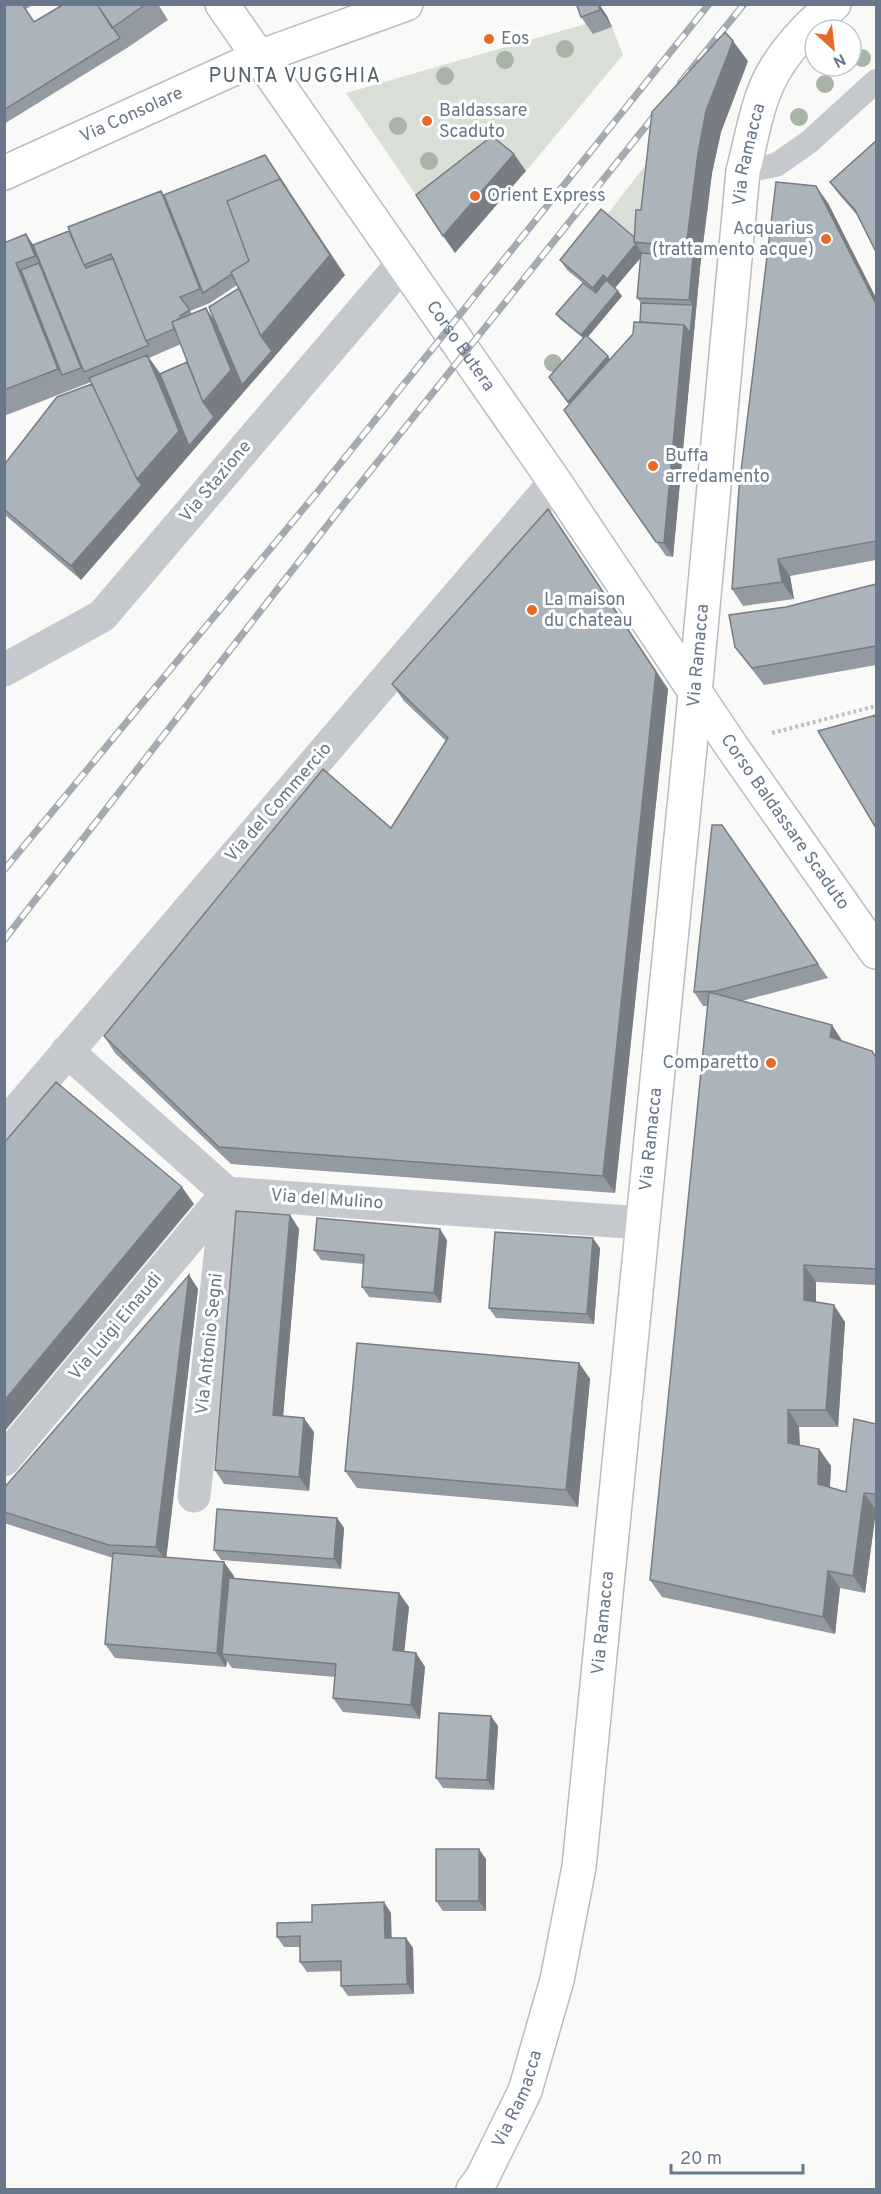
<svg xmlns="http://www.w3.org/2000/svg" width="881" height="2194" viewBox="0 0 881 2194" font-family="Overpass,sans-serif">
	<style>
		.green { fill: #d9dfd6 }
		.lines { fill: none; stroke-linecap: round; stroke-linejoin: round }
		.secondary-casing { stroke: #b8bcc2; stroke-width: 36 }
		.path { stroke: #bdc0c3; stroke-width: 4; stroke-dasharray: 3 3; stroke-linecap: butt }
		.lane { stroke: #c5c9cd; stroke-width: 24 }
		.street { stroke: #c5c9cd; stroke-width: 33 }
		.secondary { stroke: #fff; stroke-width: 33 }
		.rail-casing { stroke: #a4aab1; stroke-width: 7 }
		.rail { stroke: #fff; stroke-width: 4.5; stroke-dasharray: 14; stroke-linecap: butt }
		.tree { fill: #a8b4a6 }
		.wall { fill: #939aa1; fill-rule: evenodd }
		.shaded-wall { fill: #787d83 }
		.building { fill: #abb3bb; stroke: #787d83; stroke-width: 1.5 }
		.poi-dot { fill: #e96a28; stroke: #fff; stroke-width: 2 }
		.labels { text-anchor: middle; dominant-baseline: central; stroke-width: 6; stroke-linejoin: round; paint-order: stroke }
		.poi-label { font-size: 18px; fill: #687789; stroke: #fff; text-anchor: start }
		.street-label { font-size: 18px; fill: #687789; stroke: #fff }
		.neighbourhood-label { font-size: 20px; letter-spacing: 1.5px; fill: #56616e; stroke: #fff }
	</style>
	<rect width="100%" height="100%" fill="#f9faf7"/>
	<!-- green -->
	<path class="green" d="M589 23 593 34 612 27 623 55 526 171 504 153 427 211 346 93Z
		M666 138 649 256 607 215Z"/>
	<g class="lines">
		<!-- secondary casing -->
		<g class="secondary-casing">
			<g id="secondary">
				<path id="s1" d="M222 4 555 482 730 744 876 952"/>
				<path id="s2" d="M4 173 259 57 406 4"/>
				<path id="s3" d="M473 2190 482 2178 525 2091 557 1980 579 1867 691 737 743 171C750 146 754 119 763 95 776 58 805 28 834 4"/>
			</g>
		</g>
		<!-- path -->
		<path class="path" d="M772 733 876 706"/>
		<!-- lane -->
		<path class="lane" d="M743 171 776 165 809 142 876 81"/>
		<!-- street -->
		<path class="street" d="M4 670 102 616 402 264
			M67 1051 227 1193 641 1223
			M4 1126 555 482
			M4 1460 227 1193
			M194 1496 227 1193"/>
		<!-- secondary -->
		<use href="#secondary" class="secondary"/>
		<!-- rail casing -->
		<g class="rail-casing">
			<path id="rail" d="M681 82 744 4
				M4 870 319 490 709 4
				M4 940 340 509 662 106"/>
		</g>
		<!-- rail -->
		<use href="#rail" class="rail"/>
	</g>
	<!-- trees -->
	<g class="tree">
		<circle cx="565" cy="49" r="9"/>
		<circle cx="862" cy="58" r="9"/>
		<circle cx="505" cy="60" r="9"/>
		<circle cx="445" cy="76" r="9"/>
		<circle cx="825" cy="84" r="9"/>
		<circle cx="799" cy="117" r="9"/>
		<circle cx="398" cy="126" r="9"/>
		<circle cx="429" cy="161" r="9"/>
		<circle cx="553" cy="363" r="9"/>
	</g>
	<!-- wall -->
	<path class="wall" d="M4 4H34L26 9 34 22 59 7 57 4H158L168 20 127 48 4 124Z
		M581 4H599L607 16 612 27 593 34 581 17Z
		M748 61 721 132 712 173 700 268 673 557 666 556 564 410 569 404 549 377 583 338 560 319 556 314 583 283 567 270 560 260 634 237 641 210ZM641 257 637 298 641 303 640 322 633 334 610 359 588 337 622 296 615 288Z
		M876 141 857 215 837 192 830 182Z
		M164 195 345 275 81 580 4 514V465L92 384 91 382 4 416V243L26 234 33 245ZM237 285 239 288 216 323 206 308 192 314 190 311 210 303ZM181 344 187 362 160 373 149 358Z
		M828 203 876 298V560L790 576 794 599 743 606 732 589Z
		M560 526 668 689 615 1193 231 1164 115 1053 104 1036 391 828 446 741 404 701 392 684Z
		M876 584V665L764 685 735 647 786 607Z
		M722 825 828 978 742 1001 843 1042 876 1058V1285L816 1282V1302L845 1322 838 1427H799L800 1445 819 1449 831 1466 830 1487 846 1492 876 1424V1510L865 1593 840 1588 835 1634 662 1597 650 1580 708 1006H703L694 992Z
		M290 1215 299 1229 283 1416 314 1432 309 1491 224 1484 215 1470Z
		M447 1240 441 1303 369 1297 362 1287 364 1264 321 1260 314 1250Z
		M600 1248 594 1324 496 1318 489 1308Z
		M189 1275 198 1289 166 1557 234 1576 233 1578 399 1593 409 1607 404 1651 416 1653 425 1667 420 1719 343 1712 333 1698 335 1677 232 1668 227 1661 226 1667 115 1658 105 1644 113 1558 4 1523V1488Z
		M579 1363 590 1379 578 1507 357 1488 345 1471Z
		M337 1518 344 1528 341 1569 221 1560 214 1550Z
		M498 1726 494 1790 443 1788 436 1778Z
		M486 1859V1911H443L436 1901Z
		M391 1913V1938H406L413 1948 414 1994 348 1996 341 1986V1971L307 1972 300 1962V1947H284L277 1937 312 1922Z"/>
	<!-- shaded-wall -->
	<path class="shaded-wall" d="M598 4H599L607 16 612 27 600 10Z
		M733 41 748 61 721 132 712 173 700 268 673 557 664 543 684 325 693 305 689 300 693 257 686 247 698 153 706 111Z
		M514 154 526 171 455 253 443 236Z
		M265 155 345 275 81 580 71 566 137 479 147 355 161 375 203 402 206 308 220 329 261 336Z
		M816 186 828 203 876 298V304Z
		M161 191 171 205 203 293 210 303 200 289Z
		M26 234 40 255 49 277 35 256Z
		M636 244 643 255 614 289 607 279Z
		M16 263 31 284 62 375 58 369Z
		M39 263 49 277 84 372 81 368Z
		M603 275 610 285 600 298 593 288Z
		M618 291 622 296 585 340 581 335Z
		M608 356 611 362 572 407 568 402Z
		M548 509 668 689 615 1193 603 1176Z
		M778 559 790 576 794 599 782 582Z
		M832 1025 843 1042 830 1037Z
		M182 1187 194 1204 4 1432V1401Z
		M290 1215 299 1229 282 1429 273 1415Z
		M440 1229 447 1240 441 1303 434 1293Z
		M593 1238 600 1248 594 1324 587 1314Z
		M804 1265 816 1282V1317L804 1300Z
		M189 1275 198 1289 166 1561 156 1547Z
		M834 1305 845 1322 838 1427 826 1410Z
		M579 1363 590 1379 578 1507 566 1490Z
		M788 1410 799 1427 800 1459 788 1443Z
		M304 1418 314 1432 309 1491 299 1477Z
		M819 1449 831 1466 829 1501 818 1484Z
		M864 1493 876 1510 865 1593 853 1576Z
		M337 1518 344 1528 341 1569 334 1559Z
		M224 1562 234 1576 227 1655 222 1654 227 1661 226 1667 217 1653Z
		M828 1571 840 1588 835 1634 823 1617Z
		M399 1593 409 1607 403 1664 393 1650Z
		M416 1653 425 1667 420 1719 411 1705Z
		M491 1716 498 1726 494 1790 487 1780Z
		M479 1849 486 1859V1911L479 1901Z
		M384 1902 391 1913 392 1948 385 1938Z
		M406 1938 413 1948 414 1994 407 1984Z"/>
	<!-- building -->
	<path class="building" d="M4 4H22L34 22 64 4H101L98 6 120 38 4 110Z
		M101 4H146L112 28 98 6Z
		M581 4H598L600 10 581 17 577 6Z
		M725 32 733 41 706 111 698 153 686 247 634 242 636 210H641L652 112Z
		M492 136 514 154 443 236 416 195Z
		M876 141V252L855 210 830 182Z
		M265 155 287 189 280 179 227 201 249 261 231 272 232 274 203 293 164 195Z
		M280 179 330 255 261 336 231 272 249 261 227 201Z
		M776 182 816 186 876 304V541L778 559 782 582 732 589 739 488Z
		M161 191 200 289 180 297 190 310 180 316 181 318 172 322 174 329 146 341 111 254 84 265 68 227Z
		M601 209 634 237V242L636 244 607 279 603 275 593 288 560 260Z
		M69 231 84 265 86 268 113 258 146 341 149 345 84 372 33 245Z
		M26 234 35 256 16 263 58 369 4 390V243Z
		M641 253 693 257 689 300 637 298Z
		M39 263 81 368 62 375 21 270Z
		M606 280 618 291 581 335 556 314 583 283 596 293Z
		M239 288 261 336 272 351 242 385 209 307Z
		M641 303 693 305 690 333 684 325 640 322Z
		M206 308 231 370 203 402 172 322Z
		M634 322 684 325 664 543 656 542 564 410 633 334Z
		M586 335 608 356 568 402 549 377Z
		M147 355 179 431 137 479 89 378Z
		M187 362 203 402 214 417 189 446 160 374Z
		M92 384 137 479 142 485 71 566 4 509V465L57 397Z
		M548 509 656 672 603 1176 219 1147 104 1036 323 769 391 828 448 738 392 684Z
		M876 584V646L752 668 735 647 729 615 786 607Z
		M876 715V828L818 731Z
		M712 825H722L818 964 716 991 694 992Z
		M709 992 832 1025 830 1037 872 1051 876 1058V1269L804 1265V1300L834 1305 826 1410H788V1443L819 1449 818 1484 846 1492 854 1419 876 1424V1494L864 1493 853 1576 828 1571 823 1617 650 1580Z
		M56 1082 182 1187 4 1401V1143Z
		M236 1211 290 1215 273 1415 304 1418 299 1477 215 1470Z
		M317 1218 440 1229 434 1293 362 1287 364 1255 314 1250Z
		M495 1232 593 1238 587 1314 489 1308Z
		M189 1275 156 1547 109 1545 4 1512V1488Z
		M357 1343 579 1363 566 1490 345 1471Z
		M217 1509 337 1518 334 1559 214 1550Z
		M113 1553 224 1562 217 1653 105 1644Z
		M229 1578 399 1593 393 1650 416 1653 411 1705 333 1698 336 1664 222 1654Z
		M439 1713 491 1716 487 1780 436 1778Z
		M436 1849H479V1901H436Z
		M384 1902 385 1938H406L407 1984 341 1986V1961L300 1962V1936L277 1937V1923L312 1922V1905Z"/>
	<!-- markers -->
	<g class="poi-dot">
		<circle cx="489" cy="39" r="6"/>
		<circle cx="427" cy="121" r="6"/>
		<circle cx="475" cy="196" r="6"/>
		<circle cx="826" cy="239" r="6"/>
		<circle cx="653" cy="466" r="6"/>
		<circle cx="532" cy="610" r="6"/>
		<circle cx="771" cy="1063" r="6"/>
	</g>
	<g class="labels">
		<!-- poi labels -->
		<g class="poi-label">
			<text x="501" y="39">Eos</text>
			<text x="439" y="111">Baldassare<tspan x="439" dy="21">Scaduto</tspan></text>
			<text x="487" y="196">Orient Express</text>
			<text x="814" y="229" text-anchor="end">Acquarius<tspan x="814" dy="21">(trattamento acque)</tspan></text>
			<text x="665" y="456">Buffa<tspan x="665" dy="21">arredamento</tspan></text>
			<text x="544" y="600">La maison<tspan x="544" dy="21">du chateau</tspan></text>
			<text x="759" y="1063" text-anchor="end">Comparetto</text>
		</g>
		<!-- street labels -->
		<g class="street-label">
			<text stroke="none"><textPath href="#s2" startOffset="140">Via Consolare</textPath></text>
			<text stroke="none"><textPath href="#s3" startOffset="2064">Via Ramacca</textPath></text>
			<text stroke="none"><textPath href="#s1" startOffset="417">Corso Butera</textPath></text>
			<text transform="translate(216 482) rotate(-50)">Via Stazione</text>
			<text stroke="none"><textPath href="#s3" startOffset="1560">Via Ramacca</textPath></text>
			<text transform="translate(279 803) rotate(-49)">Via del Commercio</text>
			<text stroke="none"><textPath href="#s1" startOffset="993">Corso Baldassare Scaduto</textPath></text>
			<text stroke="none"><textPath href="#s3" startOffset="1074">Via Ramacca</textPath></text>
			<text transform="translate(327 1200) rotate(4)">Via del Mulino</text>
			<text transform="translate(116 1327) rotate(-50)">Via Luigi Einaudi</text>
			<text transform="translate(210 1344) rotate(-84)">Via Antonio Segni</text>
			<text stroke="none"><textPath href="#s3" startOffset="588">Via Ramacca</textPath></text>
			<text stroke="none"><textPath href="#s3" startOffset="102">Via Ramacca</textPath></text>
		</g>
		<!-- neighbourhood labels -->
		<g class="neighbourhood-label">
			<text x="295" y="77">PUNTA VUGGHIA</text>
		</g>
	</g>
	<!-- border -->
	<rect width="881" height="2194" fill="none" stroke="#687789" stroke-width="12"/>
	<!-- north arrow -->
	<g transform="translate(833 48) rotate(153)"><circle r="28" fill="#ffffff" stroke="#c3c9d0" stroke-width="1.5"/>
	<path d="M0-4.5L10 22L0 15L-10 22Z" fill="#e96a28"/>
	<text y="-9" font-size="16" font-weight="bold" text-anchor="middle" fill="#687789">N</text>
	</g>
	<!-- scale -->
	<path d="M671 2164v9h132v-9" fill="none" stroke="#687789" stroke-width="3"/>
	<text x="680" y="2164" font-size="18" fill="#687789" stroke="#ffffff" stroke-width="4.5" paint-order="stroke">20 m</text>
</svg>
